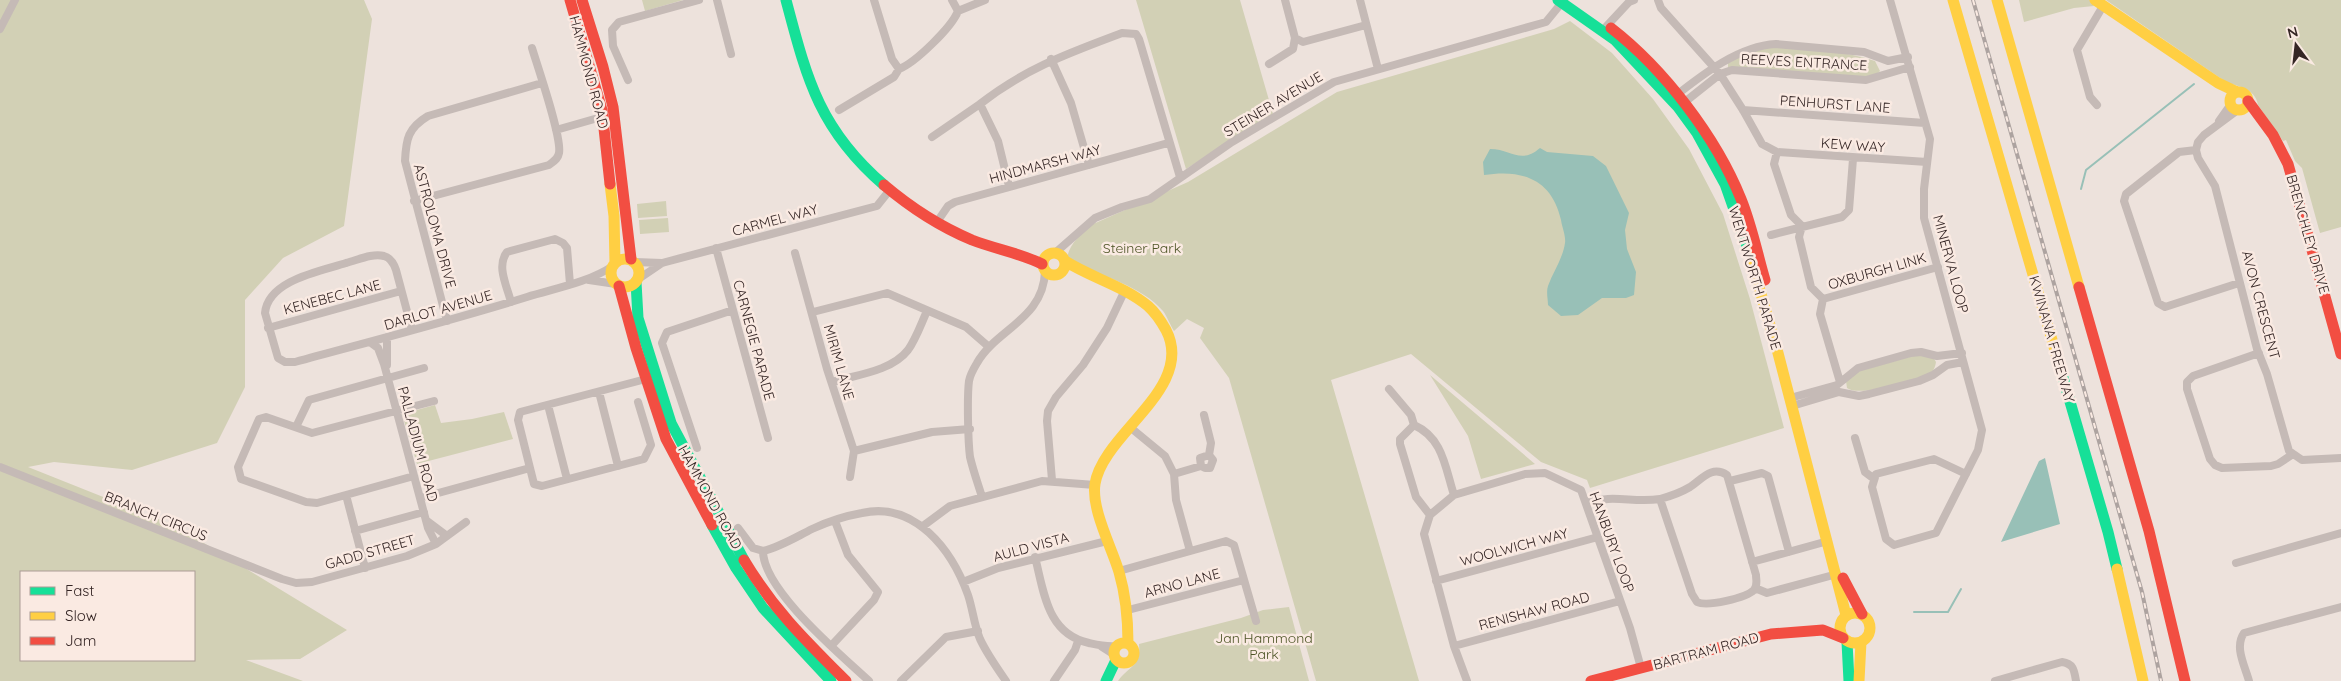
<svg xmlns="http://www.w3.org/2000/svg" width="2341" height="681" viewBox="0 0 2341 681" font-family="Quicksand,sans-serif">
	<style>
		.green { fill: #d2d0b5; fill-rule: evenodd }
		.water { fill: #98c0b7 }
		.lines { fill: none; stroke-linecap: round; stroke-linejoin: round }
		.stream { stroke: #98c0b7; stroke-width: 2 }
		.street { stroke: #c5bab6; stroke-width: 8 }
		.fast { stroke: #16e098; stroke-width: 11 }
		.slow { stroke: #ffcf43; stroke-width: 11 }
		.jam { stroke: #f24e42; stroke-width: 11 }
		.rail-casing { stroke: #ada3a0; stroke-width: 4 }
		.rail { stroke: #faeae2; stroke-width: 2; stroke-dasharray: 5.5; stroke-linecap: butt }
		.labels { text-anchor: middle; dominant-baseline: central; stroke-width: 5; stroke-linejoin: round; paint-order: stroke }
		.street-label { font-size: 14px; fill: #352625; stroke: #faeae2 }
		.park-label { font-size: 14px; fill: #4e5527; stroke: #faeae2 }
	</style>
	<rect width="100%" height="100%" fill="#ede2dc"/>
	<!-- green -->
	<path class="green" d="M0 0H364L372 19 344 226 283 258 245 300V387L217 443 132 470 54 462 28 467 176 526 347 630 300 659 246 660 303 681H0ZM21 572H194V660H21Z
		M642 0H683L645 11Z
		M1136 0H1240L1273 114 1186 169Z
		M2019 0H2090L2094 6 2074 8 2024 22Z
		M2106 0H2341V227L2320 233 2302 168 2295 161 2286 140 2283 141 2258 105C2255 88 2239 87 2226 82Z
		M1570 21 1612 53 1653 99 1689 149 1723 214 1750 299 1784 428 1590 488 1587 480 1541 462 1411 354 1331 380 1419 681H1316L1229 378 1200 338 1204 328 1187 319 1174 331C1170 325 1167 316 1163 311 1143 287 1099 274 1070 263L1067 258C1070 243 1080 235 1091 225L1188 182 1337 92 1554 29Z
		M1770 46C1805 50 1842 50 1875 61L1880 71 1877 74 1863 77 1741 67 1728 68V63L1735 57Z
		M666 201 667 216 638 218 637 204Z
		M668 218 669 232 640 234 639 220Z
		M1920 354 1933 357 1936 362C1935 368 1933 372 1928 375 1915 382 1858 397 1847 388L1846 381 1855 372Z
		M1430 375 1535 464 1481 479 1468 436Z
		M435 405 441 423 472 419 504 412 513 439 417 464 402 414Z
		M1289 607 1309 681H1118C1130 665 1141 667 1139 644L1241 618 1263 610Z"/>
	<!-- water -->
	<path class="water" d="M1540 148 1547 152 1593 156 1606 166 1629 213 1625 230 1627 249 1636 272 1634 295 1626 298H1602L1578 315 1561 316 1548 305C1548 299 1546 292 1548 286 1553 272 1563 258 1565 243 1566 236 1562 227 1561 220 1552 179 1522 169 1484 175L1483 162 1490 149C1512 149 1520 165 1540 148Z
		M2045 458 2060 524 2001 542 2039 461Z"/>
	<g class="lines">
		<!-- stream -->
		<path class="stream" d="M2081 189 2086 170 2194 84
			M1914 612H1948L1961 589"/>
		<!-- street -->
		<path class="street" d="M717 0 731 54
			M874 0 892 59 899 69C915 63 952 27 958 11L985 0
			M952 0 958 11
			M1285 0 1295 38 1303 42 1366 25
			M1360 0 1378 69
			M1658 0 1661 8 1720 74 1743 110 1762 144 1777 152 1774 164 1791 215 1802 226 1799 237 1811 287 1823 299
			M1890 0 1930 139 1924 189V218L1982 430 1978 450 1936 533 1894 545 1886 539 1872 487 1876 474 1934 459 1966 474
			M0 29 15 0
			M1603 30 1629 2 1634 0
			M1051 59 1071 103 1089 165
			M1269 64 1293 49 1295 38
			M628 80 613 46 612 30 619 22 699 0
			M1674 97C1703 74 1739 46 1776 44L1864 52 1888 61 1908 57
			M1681 105 1720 74 1732 70 1866 80 1910 67
			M2097 105 2090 97 2077 50 2103 6
			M2239 109 2204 135 2198 142 2196 150 2198 158 2215 186 2257 349 2267 374 2289 451 2302 460 2341 458
			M839 110 894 77 899 69
			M1743 110 1925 123
			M2219 121 2231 104
			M556 130 605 116
			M932 137 980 104
			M2196 150 2179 152 2126 194 2124 201 2158 303 2165 307 2239 283
			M1777 152 1927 162
			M1009 186 998 141 980 104C1026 68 1069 53 1122 33L1136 34 1139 39 1180 177
			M414 201 549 165C554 161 558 159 559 153 562 137 538 68 532 48
			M937 222 948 206 955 202 1168 143
			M1771 235 1842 217 1849 210 1853 159
			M716 248 768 438
			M795 253 827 369 854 451 850 477
			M1055 253 1095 218 1122 207 1150 199 1232 142 1334 82 1546 22 1564 0
			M635 262 662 263
			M589 280 616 284
			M637 280 662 263 877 206 889 191
			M1823 299 1938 267
			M1823 299 1820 314 1840 382
			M511 302C507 286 496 266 507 252L555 239 563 243 567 248 570 284
			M813 312 887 293 966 327 989 347
			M447 321 405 161C406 139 408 128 428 116L542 83
			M268 328 401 291
			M412 330 396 270C394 264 391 258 384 256 372 253 358 260 346 263 321 271 268 280 265 313L278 358 285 362H295C372 341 450 321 527 297 556 288 587 283 613 266
			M387 337V365
			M370 342 378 348 384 364 428 528 436 544
			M2259 353 2193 376 2187 382V389L2210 459 2215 465 2222 468 2271 466 2278 464 2293 454
			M832 382C856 375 892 371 908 350 916 339 921 324 927 311
			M1389 389 1411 415 1414 425C1443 438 1445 467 1454 495
			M599 392 618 466
			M1790 398 1837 385 1858 368 1911 353 1921 352 1937 356 1962 353
			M638 402 651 445 644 459 542 486 534 484 518 420 520 412 646 379
			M548 405 567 479
			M1792 406 1839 392 1859 396 1869 394 1919 381 1933 375 1947 365 1963 362
			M1204 415 1211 443 1209 455
			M1414 425 1400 439V444L1416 497 1430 515
			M296 427 309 400 424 368
			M1131 428 1165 456 1174 474
			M1855 438 1865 472 1873 478
			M697 448 662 343 667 332 733 310
			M854 451 932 432 970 429
			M1201 466 1200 458 1209 455
			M0 467 282 579 296 583 312 582 407 556 436 544 466 522
			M414 476 317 503 306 502 241 479 238 467 259 419 266 417 312 433 434 401
			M1052 480 1047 421 1048 411 1056 397 1083 365 1107 328 1125 290
			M1730 481 1762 473 1768 476 1789 552
			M346 495 365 568
			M982 497C978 484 973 470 970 457 968 442 967 396 969 381 970 375 974 368 977 363 995 330 1044 319 1045 271
			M420 498 530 468
			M1586 503C1613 494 1633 503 1660 499L1692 594 1697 602C1707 607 1746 598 1754 590 1758 585 1756 580 1756 575L1727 475C1712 465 1702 479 1690 487 1680 493 1671 496 1660 499
			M427 521 447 536
			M923 526 950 506 1042 481 1095 485
			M738 528 753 548 763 551C780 547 796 537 812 529 827 522 845 516 862 513 915 501 952 550 968 595 973 610 974 625 980 639 987 654 997 668 1006 681
			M355 531 424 512
			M763 551C763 590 840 654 869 681
			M1190 551 1176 500 1174 474 1201 466 1205 468H1210L1213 460 1209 455
			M1035 557C1044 592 1047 634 1089 643 1098 645 1106 647 1116 646
			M1752 562 1828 541
			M2236 563 2341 533
			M1119 571 1226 541 1234 545 1256 621
			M1436 581 1598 537
			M963 582 998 568 1107 541
			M1755 588 1767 593 1837 574
			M1128 610 1244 580
			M831 646 874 600 878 592 848 555 835 521
			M1454 646 1620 601
			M1102 647 1113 654
			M901 681 946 637 978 631
			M1054 681 1075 650 1078 641
			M1467 681 1454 646 1424 534 1430 515 1454 495 1525 474 1545 473 1581 490 1630 628 1641 668
			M1995 681 2062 662C2074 664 2074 670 2076 681
			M2249 681C2245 666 2234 647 2244 633L2341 607"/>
		<!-- fast -->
		<path class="fast" d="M786 0C807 79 819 129 884 185
			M1558 0 1615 40 1678 107 1697 133 1725 184 1748 249
			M636 282 638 318 671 423 744 560
			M2059 364 2108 532 2117 569
			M712 525 736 568 763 608 831 681
			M1847 642 1849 681
			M1106 681 1116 660"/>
		<!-- slow -->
		<path class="slow" d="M1953 0 2059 364
			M1997 0 2079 287
			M2095 0 2218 83 2237 92
			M2230 101a9 9 0 1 1 18 0a9 9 0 1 1-18 0Z
			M610 184 614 216 615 263
			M1748 249 1778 353 1846 615
			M1043 264a11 11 0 1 1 22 0a11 11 0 1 1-22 0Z
			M611 273a14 14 0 1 1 28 0a14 14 0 1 1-28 0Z
			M1065 261C1092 278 1124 286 1148 306 1156 313 1161 321 1166 330 1196 388 1103 433 1095 484 1091 509 1112 548 1119 572 1126 596 1128 618 1128 643
			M2117 569 2143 681
			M1840 628a15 15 0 1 1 30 0a15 15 0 1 1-30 0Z
			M1114 653a10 10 0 1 1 20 0a10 10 0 1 1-20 0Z
			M1859 681 1861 642"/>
		<!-- jam -->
		<path class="jam" d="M570 0 602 110 610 184
			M582 0 603 67 613 107 631 259
			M1611 28C1664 69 1716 137 1741 199 1752 226 1757 253 1765 280
			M2248 101 2273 135 2288 164 2341 354
			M884 185C910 207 941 227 972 240 995 249 1020 253 1042 264
			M619 286 636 348 666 439 712 525
			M2079 287 2149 531 2185 681
			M744 560C774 610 805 640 846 681
			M1843 578 1862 614
			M1591 681 1771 634 1823 630 1843 638"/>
		<!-- rail casing -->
		<g class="rail-casing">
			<path id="rail" d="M1973 0 2142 592 2161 681"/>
		</g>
		<!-- rail -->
		<use href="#rail" class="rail"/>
	</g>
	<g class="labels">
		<!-- street labels -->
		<g class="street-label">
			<text transform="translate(1804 62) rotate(3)">REEVES ENTRANCE</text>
			<text transform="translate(589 72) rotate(75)">HAMMOND ROAD</text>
			<text transform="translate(1273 104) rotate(-31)">STEINER AVENUE</text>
			<text transform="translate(1835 104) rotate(4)">PENHURST LANE</text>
			<text transform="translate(1853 145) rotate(4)">KEW WAY</text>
			<text transform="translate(1045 164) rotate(-15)">HINDMARSH WAY</text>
			<text transform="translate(775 220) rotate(-15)">CARMEL WAY</text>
			<text transform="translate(435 226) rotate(75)">ASTROLOMA DRIVE</text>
			<text transform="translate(2308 234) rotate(74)">BRENCHLEY DRIVE</text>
			<text transform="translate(1951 264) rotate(75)">MINERVA LOOP</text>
			<text transform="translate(1877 271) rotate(-16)">OXBURGH LINK</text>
			<text transform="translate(1755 278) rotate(73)">WENTWORTH PARADE</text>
			<text transform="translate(332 297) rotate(-15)">KENEBEC LANE</text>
			<text transform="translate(2261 305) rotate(75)">AVON CRESCENT</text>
			<text transform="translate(438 310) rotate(-16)">DARLOT AVENUE</text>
			<text transform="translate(2052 339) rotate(74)">KWINANA FREEWAY</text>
			<text transform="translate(754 340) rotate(75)">CARNEGIE PARADE</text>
			<text transform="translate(839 362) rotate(74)">MIRIM LANE</text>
			<text transform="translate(418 444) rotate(75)">PALLADIUM ROAD</text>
			<text transform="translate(710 497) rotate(61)">HAMMOND ROAD</text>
			<text transform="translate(156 516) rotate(22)">BRANCH CIRCUS</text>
			<text transform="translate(1612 542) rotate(70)">HANBURY LOOP</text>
			<text transform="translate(1031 547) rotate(-15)">AULD VISTA</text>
			<text transform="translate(1514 547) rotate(-15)">WOOLWICH WAY</text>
			<text transform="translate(370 552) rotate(-16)">GADD STREET</text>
			<text transform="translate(1182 583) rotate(-15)">ARNO LANE</text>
			<text transform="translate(1534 611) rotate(-15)">RENISHAW ROAD</text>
			<text transform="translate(1706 651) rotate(-15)">BARTRAM ROAD</text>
		</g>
		<!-- park labels -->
		<g class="park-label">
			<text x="1142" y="248">Steiner Park</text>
			<text x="1264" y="638">Jan Hammond<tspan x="1264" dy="16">Park</tspan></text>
		</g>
	</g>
	<!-- legend -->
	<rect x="20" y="571" width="175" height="90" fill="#faeae2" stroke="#ab9c96"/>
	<rect x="30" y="587" width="25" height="8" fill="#16e098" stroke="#ab9c96"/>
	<text x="65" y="596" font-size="15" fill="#352625">Fast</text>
	<rect x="30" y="612" width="25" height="8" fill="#ffcf43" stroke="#ab9c96"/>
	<text x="65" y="621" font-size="15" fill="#352625">Slow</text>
	<rect x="30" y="637" width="25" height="8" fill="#f24e42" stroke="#ab9c96"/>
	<text x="65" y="646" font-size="15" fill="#352625">Jam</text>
	<!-- north arrow -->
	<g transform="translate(2296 45) rotate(345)" stroke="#faeae2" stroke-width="4" paint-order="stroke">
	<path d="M0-4L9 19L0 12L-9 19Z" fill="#352625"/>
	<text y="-8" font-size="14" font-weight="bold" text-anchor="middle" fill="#352625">N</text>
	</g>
</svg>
